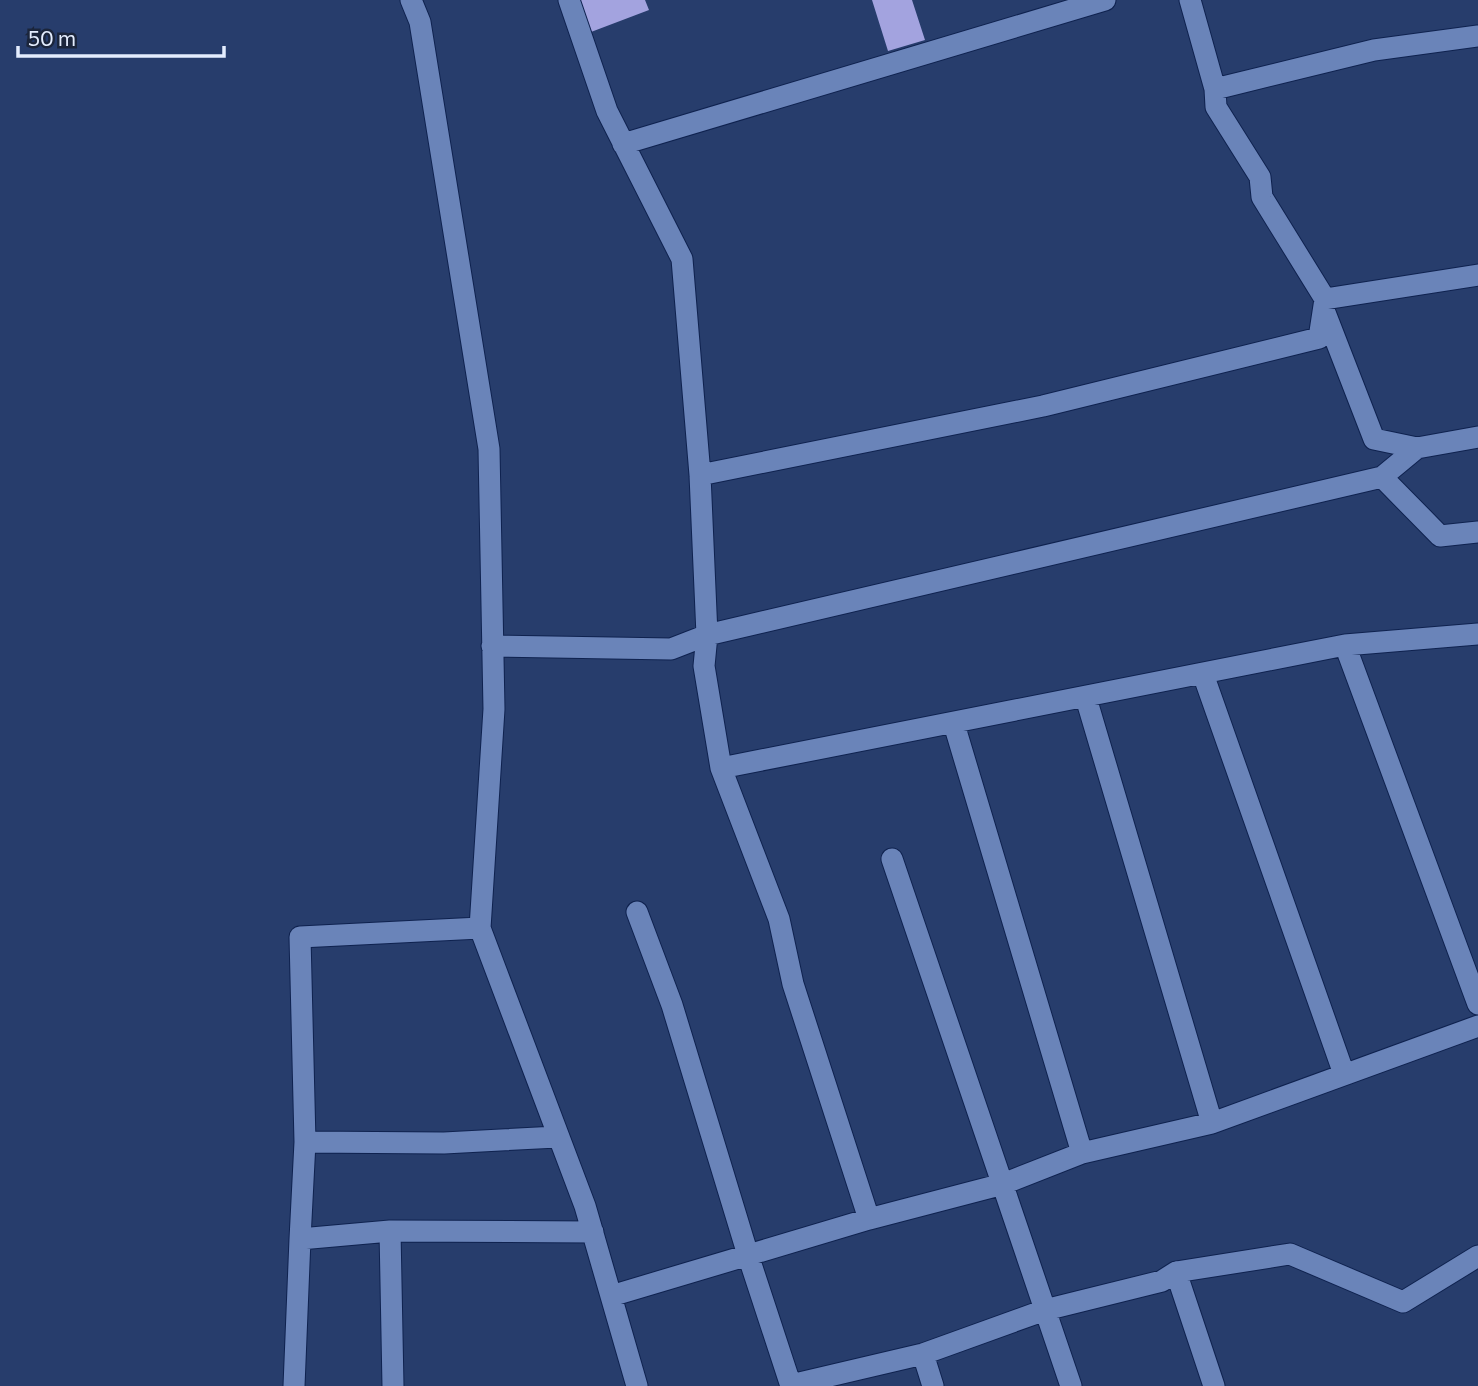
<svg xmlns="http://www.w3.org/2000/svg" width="1478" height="1386" viewBox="0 0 1478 1386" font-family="Commissioner,sans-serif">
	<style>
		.building { fill: #a3a3df }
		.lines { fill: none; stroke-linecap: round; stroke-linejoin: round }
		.minor-casing { stroke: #0f224f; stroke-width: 23 }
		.minor { stroke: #6a84b9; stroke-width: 21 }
	</style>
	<rect width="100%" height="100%" fill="#273d6c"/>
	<!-- building -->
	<path class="building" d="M580 0H645L649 10 591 32Z
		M872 0H912L925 40 888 51Z"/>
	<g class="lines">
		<!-- minor casing -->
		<g class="minor-casing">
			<path id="minor" d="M411 0 420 22 489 449 494 709 480 928 585 1206 637 1386
				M569 0 607 111 682 259 700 475 707 635 704 666 721 768 779 919 793 984 869 1219
				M1215 89 1374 50 1478 36
				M623 144 1105 0
				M1325 299 1478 275
				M1324 310 1374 439 1417 448
				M700 475 1043 406 1319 338 1325 299 1262 197 1260 177 1216 107 1215 89 1190 0
				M1382 477 1440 536 1478 532
				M1478 634 1345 645 1478 1004
				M492 646 671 649 707 635 1382 477 1417 448 1478 437
				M1203 674 1344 1074
				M1086 698 1212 1123
				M954 724 1082 1153
				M721 768 1345 645
				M892 859 1071 1386
				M637 912 672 1005 748 1255 791 1386
				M305 1142 444 1143 557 1137
				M390 1231 393 1386
				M300 1239 305 1142 300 937 480 928
				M611 1296 869 1219 1003 1184 1082 1153 1212 1123 1478 1026
				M923 1354 933 1386
				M791 1385 923 1354 1045 1310 1162 1281 1176 1272
				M294 1386 300 1239 390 1231 593 1232
				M1214 1386 1176 1272 1290 1254 1403 1302 1478 1256"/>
		</g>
		<!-- minor -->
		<use href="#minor" class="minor"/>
	</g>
	<!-- scale -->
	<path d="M18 46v10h206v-10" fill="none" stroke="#e4edfe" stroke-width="3.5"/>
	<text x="28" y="46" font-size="21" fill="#e4edfe" stroke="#1b253b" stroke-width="5" paint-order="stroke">50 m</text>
</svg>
